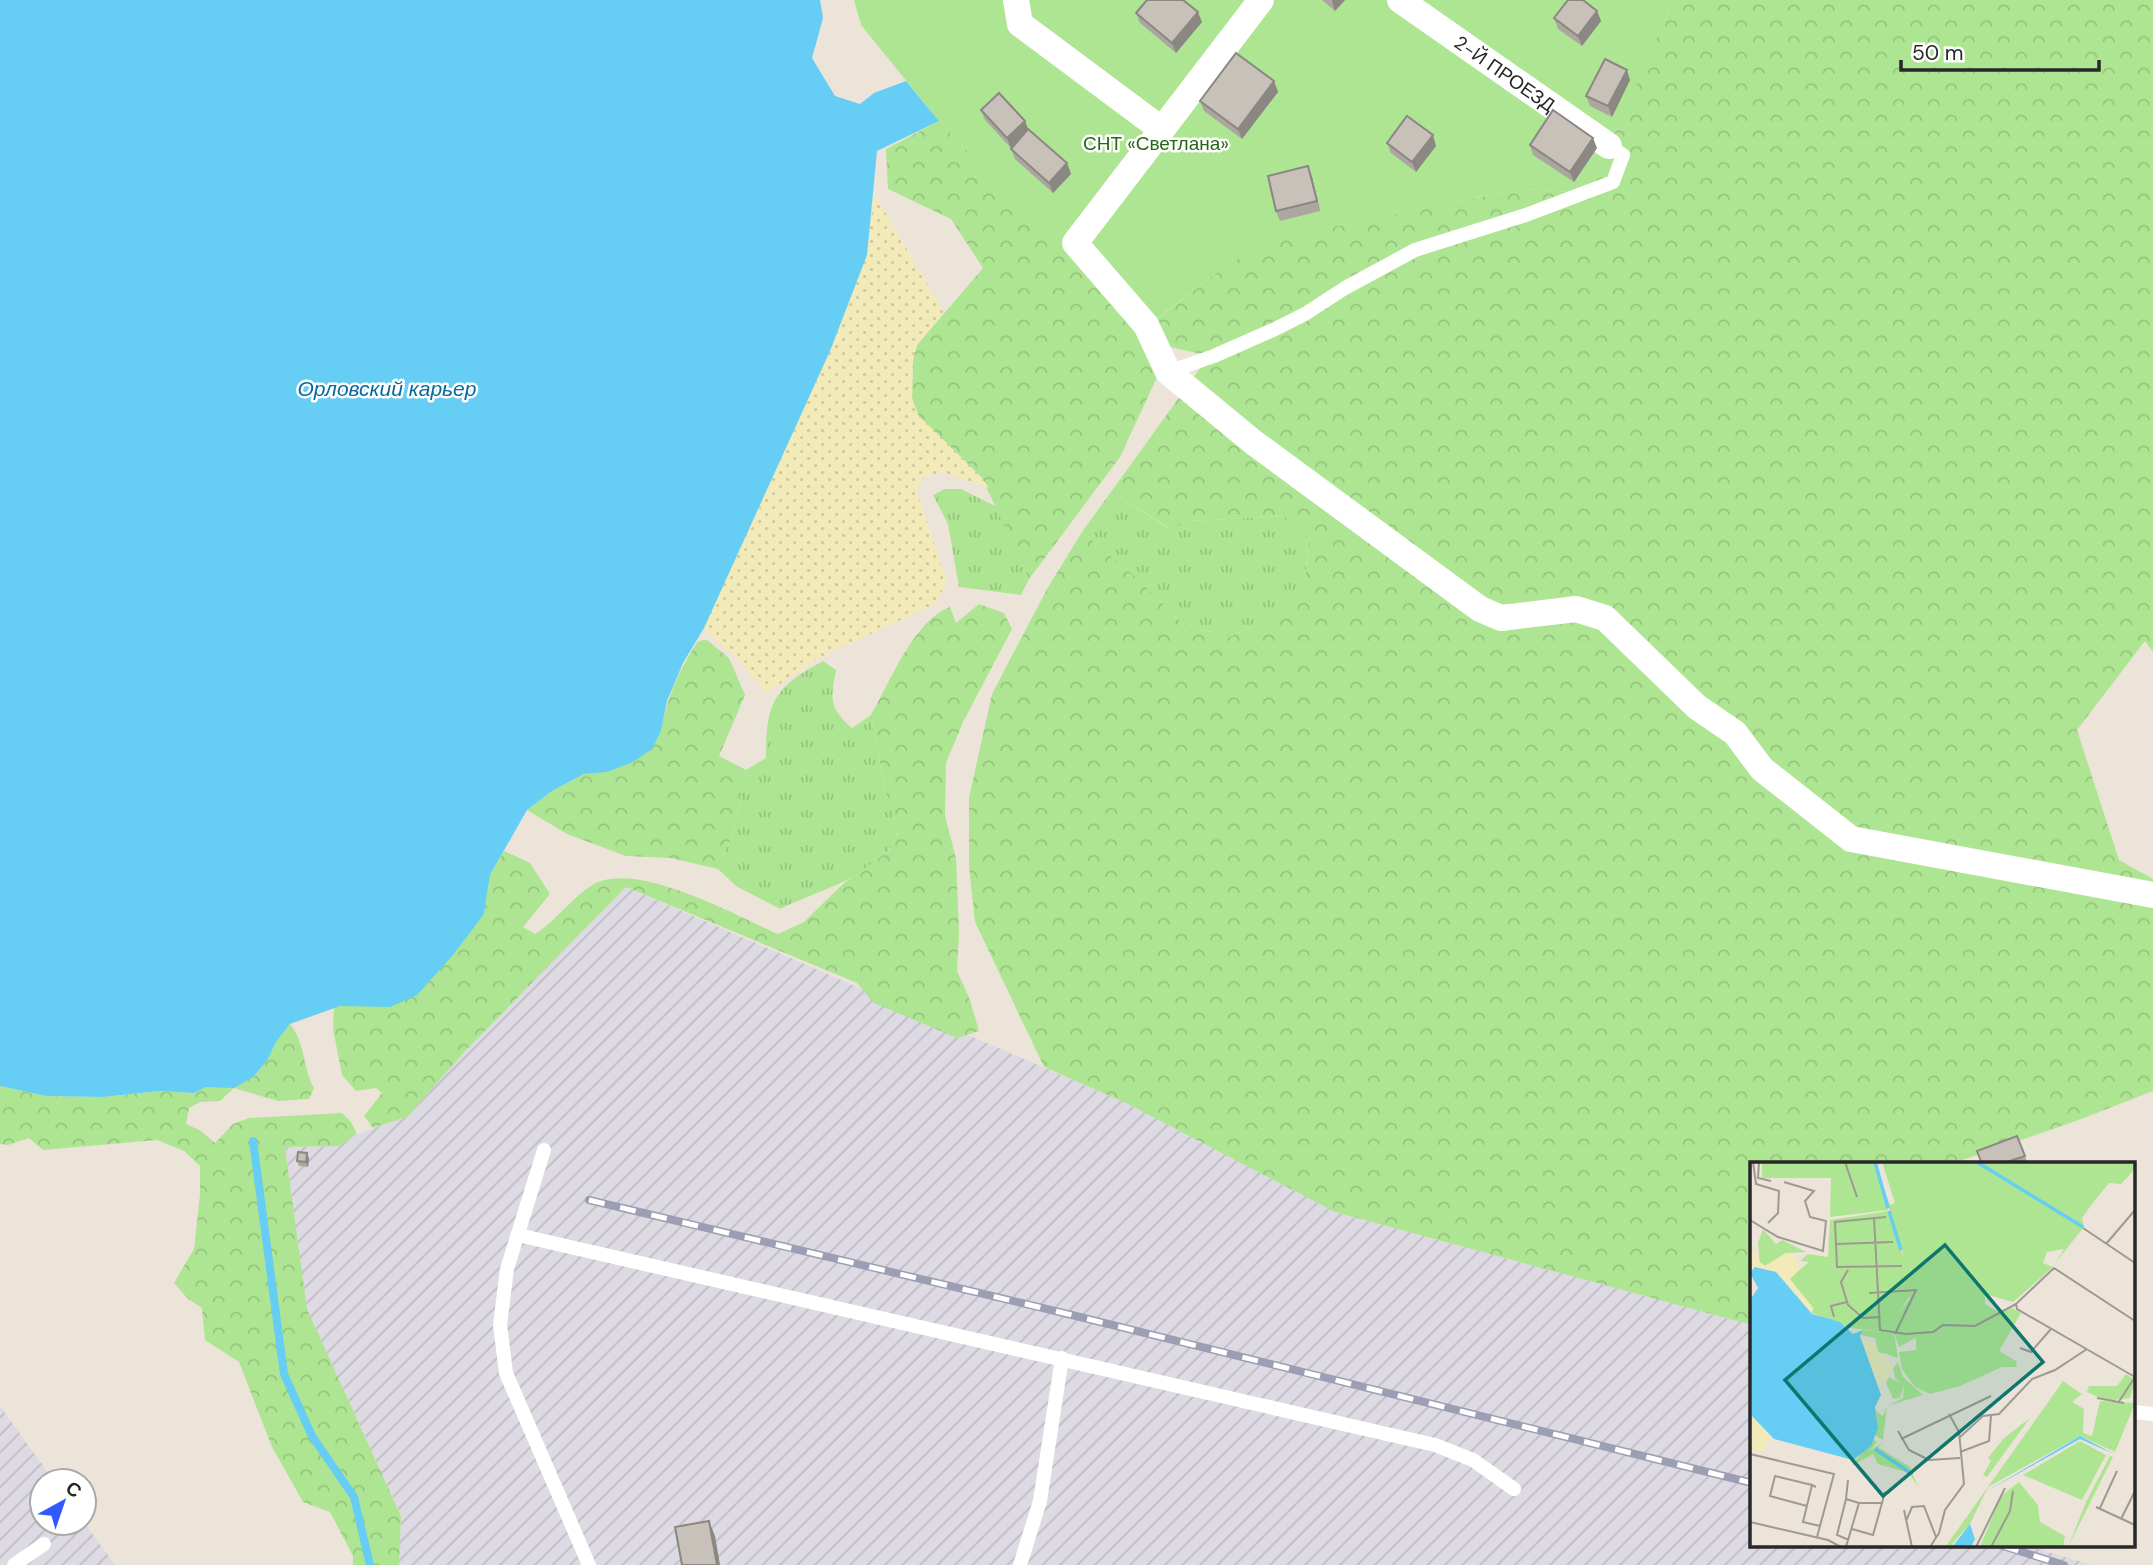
<svg xmlns="http://www.w3.org/2000/svg" width="2153" height="1565" viewBox="0 0 2153 1565" font-family="'DM Sans',sans-serif">
	<style>
		.industrial { fill: url(#industrial-furrows) }
		.grass { fill: url(#grass-tufts) }
		.forest { fill: url(#forest-crowns) }
		.sand { fill: url(#sand-dots) }
		.garden { fill: #aee592 }
		.water { fill: #66cdf4 }
		.lines { fill: none; stroke-linecap: round; stroke-linejoin: round }
		.stream { stroke: #66cdf4; stroke-width: 8 }
		.lane { stroke: #fff; stroke-width: 14 }
		.street { stroke: #fff; stroke-width: 26 }
		.rail-casing { stroke: #9c9fb4; stroke-width: 8 }
		.rail { stroke: #fff; stroke-width: 5; stroke-dasharray: 16; stroke-linecap: butt }
		.wall { fill: #aba69f }
		.shaded-wall { fill: #8b8782 }
		.building { fill: #c7c1b9; stroke: #8b8782; stroke-width: 2 }
		.labels { text-anchor: middle; dominant-baseline: central; stroke-width: 5; stroke-linejoin: round; paint-order: stroke }
		.street-label { font-size: 19px; fill: #282828; stroke: #fff }
		.park-label { font-size: 19px; fill: #276716; stroke: #fff }
		.water-label { font-size: 21px; font-style: italic; fill: #07699d; stroke: #fff }
		.inset-river { fill: none; stroke: #66cdf4; stroke-width: 3.5 }
		.inset-road { fill: none; stroke: #9e9992; stroke-width: 2 }
		.view { fill: #0f766e; fill-opacity: 0.15; stroke: #0f766e; stroke-width: 3.5 }
		.inset-edge { fill: none; stroke: #282828; stroke-width: 3.5 }
	</style>
	<defs>
		<pattern id="industrial-furrows" width="10" height="10" patternUnits="userSpaceOnUse" patternTransform="scale(1.75)"><rect width="10" height="10" fill="#dddae3"/><path d="M-1 1l2-2M0 10L10 0M9 11l2-2" fill="none" stroke="#bebbc3"/></pattern>
		<pattern id="grass-tufts" width="24" height="20" patternUnits="userSpaceOnUse" patternTransform="scale(1.75)"><rect width="24" height="20" fill="#aee592"/><path d="M3 7l-1-3M5 7V3M7 7l1-3M15 17l-1-3M17 17v-4M19 17l1-3" fill="none" stroke="#96c47e"/></pattern>
		<pattern id="forest-crowns" width="20" height="18" patternUnits="userSpaceOnUse" patternTransform="scale(1.75)"><rect width="20" height="18" fill="#aee592"/><path d="M2 6a3 3 0 1 1 6 0M12 15a3 3 0 1 1 6 0" fill="none" stroke="#96c47e"/></pattern>
		<pattern id="sand-dots" width="8" height="8" patternUnits="userSpaceOnUse" patternTransform="scale(1.75)"><rect width="8" height="8" fill="#f3eab9"/><path d="M2 2h.1M6 6h.1" fill="none" stroke="#d0c99f" stroke-width="1.8" stroke-linecap="round"/></pattern>
	</defs>
	<rect width="100%" height="100%" fill="#ece4d9"/>
	<!-- industrial -->
	<path class="industrial" d="M626 887 1128 1104 1335 1212 1752 1325V1546H2028L2092 1565H399L401 1515 307 1309 285 1147 339 1146 357 1134 407 1117 466 1050Z
		M0 1406 54 1481H42V1523L84 1522 115 1565H0Z"/>
	<!-- grass -->
	<path class="grass" d="M945 489H961L997 507 1029 579 1021 595 959 587 948 524 933 495Z
		M1111 492 1170 529 1189 521 1284 516 1309 538 1305 579 1277 616 1229 637 1182 623 1138 579 1082 532Z
		M823 661 836 670C831 698 828 708 852 728L871 715 885 789 898 832C895 839 892 847 887 852 858 882 816 891 780 909L736 886 718 869 733 833 746 770 766 758C766 703 773 688 823 661Z"/>
	<!-- forest -->
	<path class="forest" d="M1673 0H2153V652L2145 641 2077 730 2119 860 2153 879V1091L2076 1121 1951 1164H1752V1325L1335 1212 1128 1104 1044 1067 975 922 969 866V798L992 694 1047 589 1082 532 1138 579 1182 623 1229 637 1277 616 1305 579 1309 538 1284 516 1189 521 1171 529 1111 492 1209 356 1171 347 1120 457 1029 579 982 478 918 415 912 398 913 360 917 345 983 268 951 219 888 189 886 149 939 121 1139 333 1216 273 1266 240 1520 189 1574 192 1609 146Z
		M979 604 1004 613 1012 629 963 722 946 763 945 816 956 858 959 933 957 971 970 1000 979 1031 957 1038 874 1003 857 983 626 887 466 1050 407 1117 373 1128 364 1116 382 1093 376 1088 356 1091 342 1075 333 1029 334 1008 484 914 490 875 504 851 530 863 550 894 523 927 535 934C556 922 579 888 601 881 647 866 735 915 778 934L804 922 844 883 889 851 898 833 885 789 871 715C890 682 914 620 950 607L956 623Z
		M707 640 729 658 745 695 719 756 746 770 733 833 718 869 671 858 626 856 567 834 527 810 552 791 584 774 607 771 661 731C667 697 679 670 698 641Z
		M290 1024C306 1044 302 1066 314 1088L309 1099 278 1101 234 1088 220 1101 200 1102 189 1108 186 1124 201 1131 215 1143 233 1124 249 1118 342 1113 351 1122 357 1134 339 1146 285 1147 307 1309 401 1516 399 1565H353V1556L330 1512 303 1502 272 1447 239 1362 205 1340 202 1308 188 1299 174 1283 194 1249 200 1195V1166L184 1151 157 1140 43 1150 29 1138 8 1145 0 1144V1086L46 1096 103 1097 159 1091 194 1093 206 1087H219L253 1077 267 1061 276 1042Z"/>
	<!-- sand -->
	<path class="sand" d="M874 193 944 313 917 345 913 360 912 398 918 415 982 478 989 488 942 472 922 478 917 492 947 582 935 604 821 657 766 693 739 661 704 628 830 351 867 255Z"/>
	<!-- garden -->
	<path class="garden" d="M854 0H1673L1609 146 1574 192 1520 189 1267 240 1216 273 1138 333 939 121 861 25Z"/>
	<!-- water -->
	<path class="water" d="M0 0H820L823 18 812 58 835 96 860 104 874 93 906 81 939 121 877 151 867 255 830 351 704 628 683 663 667 701 661 731 652 749 633 762 607 772 584 774 552 791 527 810 490 875 484 914 453 955 417 995 390 1007 340 1006 290 1024 276 1042 267 1061 253 1077 234 1088 206 1087 194 1093 159 1091 103 1097 46 1096 0 1086Z"/>
	<g class="lines">
		<!-- stream -->
		<path class="stream" d="M253 1141 284 1374 312 1436 354 1497 370 1565"/>
		<!-- lane -->
		<path class="lane" d="M1168 372 1214 356 1273 330 1305 314 1345 288 1415 250 1526 215 1613 182 1623 155 1609 146
			M544 1150 507 1269 500 1325 506 1373 589 1565
			M518 1235 1435 1445 1473 1460 1514 1489
			M2134 1412 2153 1414
			M14 1565 44 1544
			M1020 1565 1040 1501 1062 1358"/>
		<!-- street -->
		<g class="street">
			<path d="M1016 0 1020 24 1161 129"/>
			<path d="M1261 0 1075 243 1146 325 1168 372 1253 442 1480 609 1501 618 1576 609 1605 618 1697 707 1735 733 1762 769 1851 839 2153 895"/>
			<path id="s1" d="M1400 0 1609 146"/>
		</g>
		<!-- rail casing -->
		<g class="rail-casing">
			<path id="rail" d="M589 1200 1076 1316 1752 1483
				M2003 1546 2064 1565"/>
		</g>
		<!-- rail -->
		<use href="#rail" class="rail"/>
	</g>
	<!-- wall -->
	<path class="wall" d="M1322 0H1345L1335 11Z
		M1597 11 1601 21 1582 46 1558 29 1554 18Z
		M1136 13 1202 22 1176 53 1140 23Z
		M1630 80 1612 117 1590 106 1586 96Z
		M1274 81 1278 92 1242 139 1204 111 1200 101Z
		M981 110 1025 121 1028 130 1067 163 1071 174 1053 193 1015 159 1011 149 1017 142 1011 148 985 120Z
		M1387 143 1436 146 1416 172 1391 153Z
		M1530 145 1597 148 1574 182 1533 155Z
		M1312 177 1320 211 1280 221 1276 211Z
		M2017 1136 2028 1164H1982Z
		M309 1158 308 1167 299 1166 297 1161Z"/>
	<!-- shaded-wall -->
	<path class="shaded-wall" d="M1332 0H1345L1335 11 1332 1Z
		M1597 11 1601 21 1582 46 1578 36Z
		M1198 12 1202 22 1176 53 1172 43Z
		M1627 70 1630 80 1612 117 1608 106Z
		M1274 81 1278 92 1242 139 1238 129Z
		M1025 121 1029 131 1011 148 1007 138Z
		M1433 135 1436 146 1416 172 1412 162Z
		M1593 138 1597 148 1574 182 1570 172Z
		M1067 163 1071 174 1053 193 1049 183Z
		M1308 166 1312 177 1320 211 1317 201Z
		M307 1153 309 1158 308 1167 306 1162Z
		M709 1521 715 1536 720 1565H717Z"/>
	<!-- building -->
	<path class="building" d="M1147 0H1183L1198 12 1172 43 1136 13Z
		M1568 0H1583L1597 11 1578 36 1554 18Z
		M1236 53 1274 81 1238 129 1200 101Z
		M1605 59 1627 70 1608 106 1586 96Z
		M999 93 1025 121 1007 138 981 110Z
		M1553 110 1593 138 1570 172 1530 145Z
		M1407 116 1433 135 1412 162 1387 143Z
		M1028 129 1067 163 1049 183 1011 149Z
		M1308 166 1317 201 1276 211 1268 176Z
		M2017 1136 2025 1156 2001 1164H1982L1977 1151Z
		M298 1152 307 1153 306 1162 297 1161Z
		M709 1521 717 1565H682L675 1527Z"/>
	<g class="labels">
		<!-- street labels -->
		<g class="street-label">
			<text stroke="none"><textPath href="#s1" startOffset="128">2-Й ПРОЕЗД</textPath></text>
		</g>
		<!-- park labels -->
		<g class="park-label">
			<text x="1156" y="143">СНТ «Светлана»</text>
		</g>
		<!-- water labels -->
		<g class="water-label">
			<text x="387" y="389">Орловский карьер</text>
		</g>
	</g>
	<!-- overview -->
	<g transform="translate(1750 1162)">
		<rect width="385" height="385" fill="#ece4d9"/>
		<path d="M294 42 314 51 342 42 332 56 334 65 301 70 290 44ZM139 215 154 223 150 236 143 237 136 221ZM269 320 288 343 290 360 315 374 313 385H230L251 334Z" fill="#aee592"/>
		<path d="M124 0 140 43 145 41 132 0H385V7L371 22 359 21 342 42 314 51 291 44 301 70 334 65 305 101 314 87 297 90 293 101 303 105 263 140 235 132V142L247 149 262 146 271 151 249 189 266 199 267 205H252L210 224 180 232 165 225 152 207 149 190 166 188V176L149 185 144 170 148 196 128 190 125 176 111 173 113 168 141 171 144 156 160 137 153 91ZM13 67 26 82 32 78 56 90 36 91 15 104 10 103 8 81ZM58 92 78 95 73 130 63 146 39 117 59 100 50 99ZM148 200 153 215 173 233 137 244 133 278 123 272 127 268 126 249 133 254 137 244 153 236 154 224 145 216 143 207ZM376 212 385 218 380 236 357 239 337 230 339 224H367ZM313 219 332 232 322 240 334 247 333 271 342 274 350 239 385 241 365 290 330 274 238 325 220 362 202 382 206 385 196 384ZM280 256 237 315 233 313 241 299 238 296 254 276ZM122 276 127 280 119 289 133 280 128 285 160 305 168 325 159 311 128 302 123 292 102 304ZM330 279 356 293 332 338 273 313ZM360 294 363 295 318 385 336 340Z" fill="#aee592"/>
		<path d="M0 89 8 91V99L15 104 36 91 45 93 50 107 40 117 63 146 62 152 28 112 8 105 0 111ZM112 177 125 182 129 191 139 192 134 196 143 204 135 221 127 220ZM0 248 20 273 14 290 0 287Z" fill="#f3eab9"/>
		<path d="M12 0H124L138 48 80 55 81 16H12ZM139 49 164 128 145 156 141 171 101 166 62 151 78 95 80 58Z" fill="#aee592"/>
		<path d="M5 105 26 110 62 152 90 160 103 172 113 168 110 174 131 233 125 245 128 266 121 284 103 298 24 277 2 254 0 138 8 126 0 111ZM330 274 364 292 330 277 237 329ZM220 362 225 377 221 385 203 384Z" fill="#66cdf4"/>
		<path class="inset-river" d="M125 0 138 46M227 0 333 65M139 49 151 88M125 287 162 312"/>
		<path class="inset-road" d="M3 0 6 22 29 29 28 51 18 61M9 0 8 16 21 19M95 0 107 35M136 55 85 60 87 105 152 104M124 56 130 168 156 172 183 170 193 163 225 164 266 142M0 58 28 75 73 89 76 59 60 55 55 39 64 29 34 20M333 66 385 101M86 82 143 80M356 82 385 48M98 108 91 120 98 143 113 156 130 155M119 131 166 128 145 172M84 155 81 144 97 140M385 159 304 106 266 142 267 147 385 215M270 186 281 190 301 167M347 236 374 241M368 241 385 215M148 269 159 288 179 298 210 296M210 275 233 254 249 252 282 217 305 208 337 187M151 277 241 234M210 290 239 279 241 254M0 292 84 312 67 375M98 318 96 337 109 341M66 325 62 323 53 360 70 364M96 337 87 373 99 378M57 344 20 334 25 314 62 323M346 345 385 363M350 346 367 309M154 348 162 385M371 357 385 329M156 359 162 345 174 344 186 375M0 360 78 378 91 385M102 367 123 373 132 341M96 385 109 341H132L135 330M180 385 189 371 195 348 214 322 209 270 199 252M226 385 255 326M241 385 260 349 263 329"/>
		<path class="view" d="M195 83 293 200 133 334 35 218Z"/>
		<rect width="385" height="385" class="inset-edge"/>
	</g>
	<!-- north arrow -->
	<g transform="translate(63 1502) rotate(40)"><circle r="33" fill="#ffffff" stroke="#a9a9a9" stroke-width="2"/>
	<path d="M0-5L12 26L0 18L-12 26Z" fill="#3258ff"/>
	<text y="-10" font-size="19" font-weight="bold" text-anchor="middle" fill="#282828">С</text>
	</g>
	<!-- scale -->
	<path d="M1901 60v10h198v-10" fill="none" stroke="#282828" stroke-width="3.5"/>
	<text x="1912" y="60" font-size="21" fill="#282828" stroke="#ffffff" stroke-width="5" paint-order="stroke">50 m</text>
</svg>
